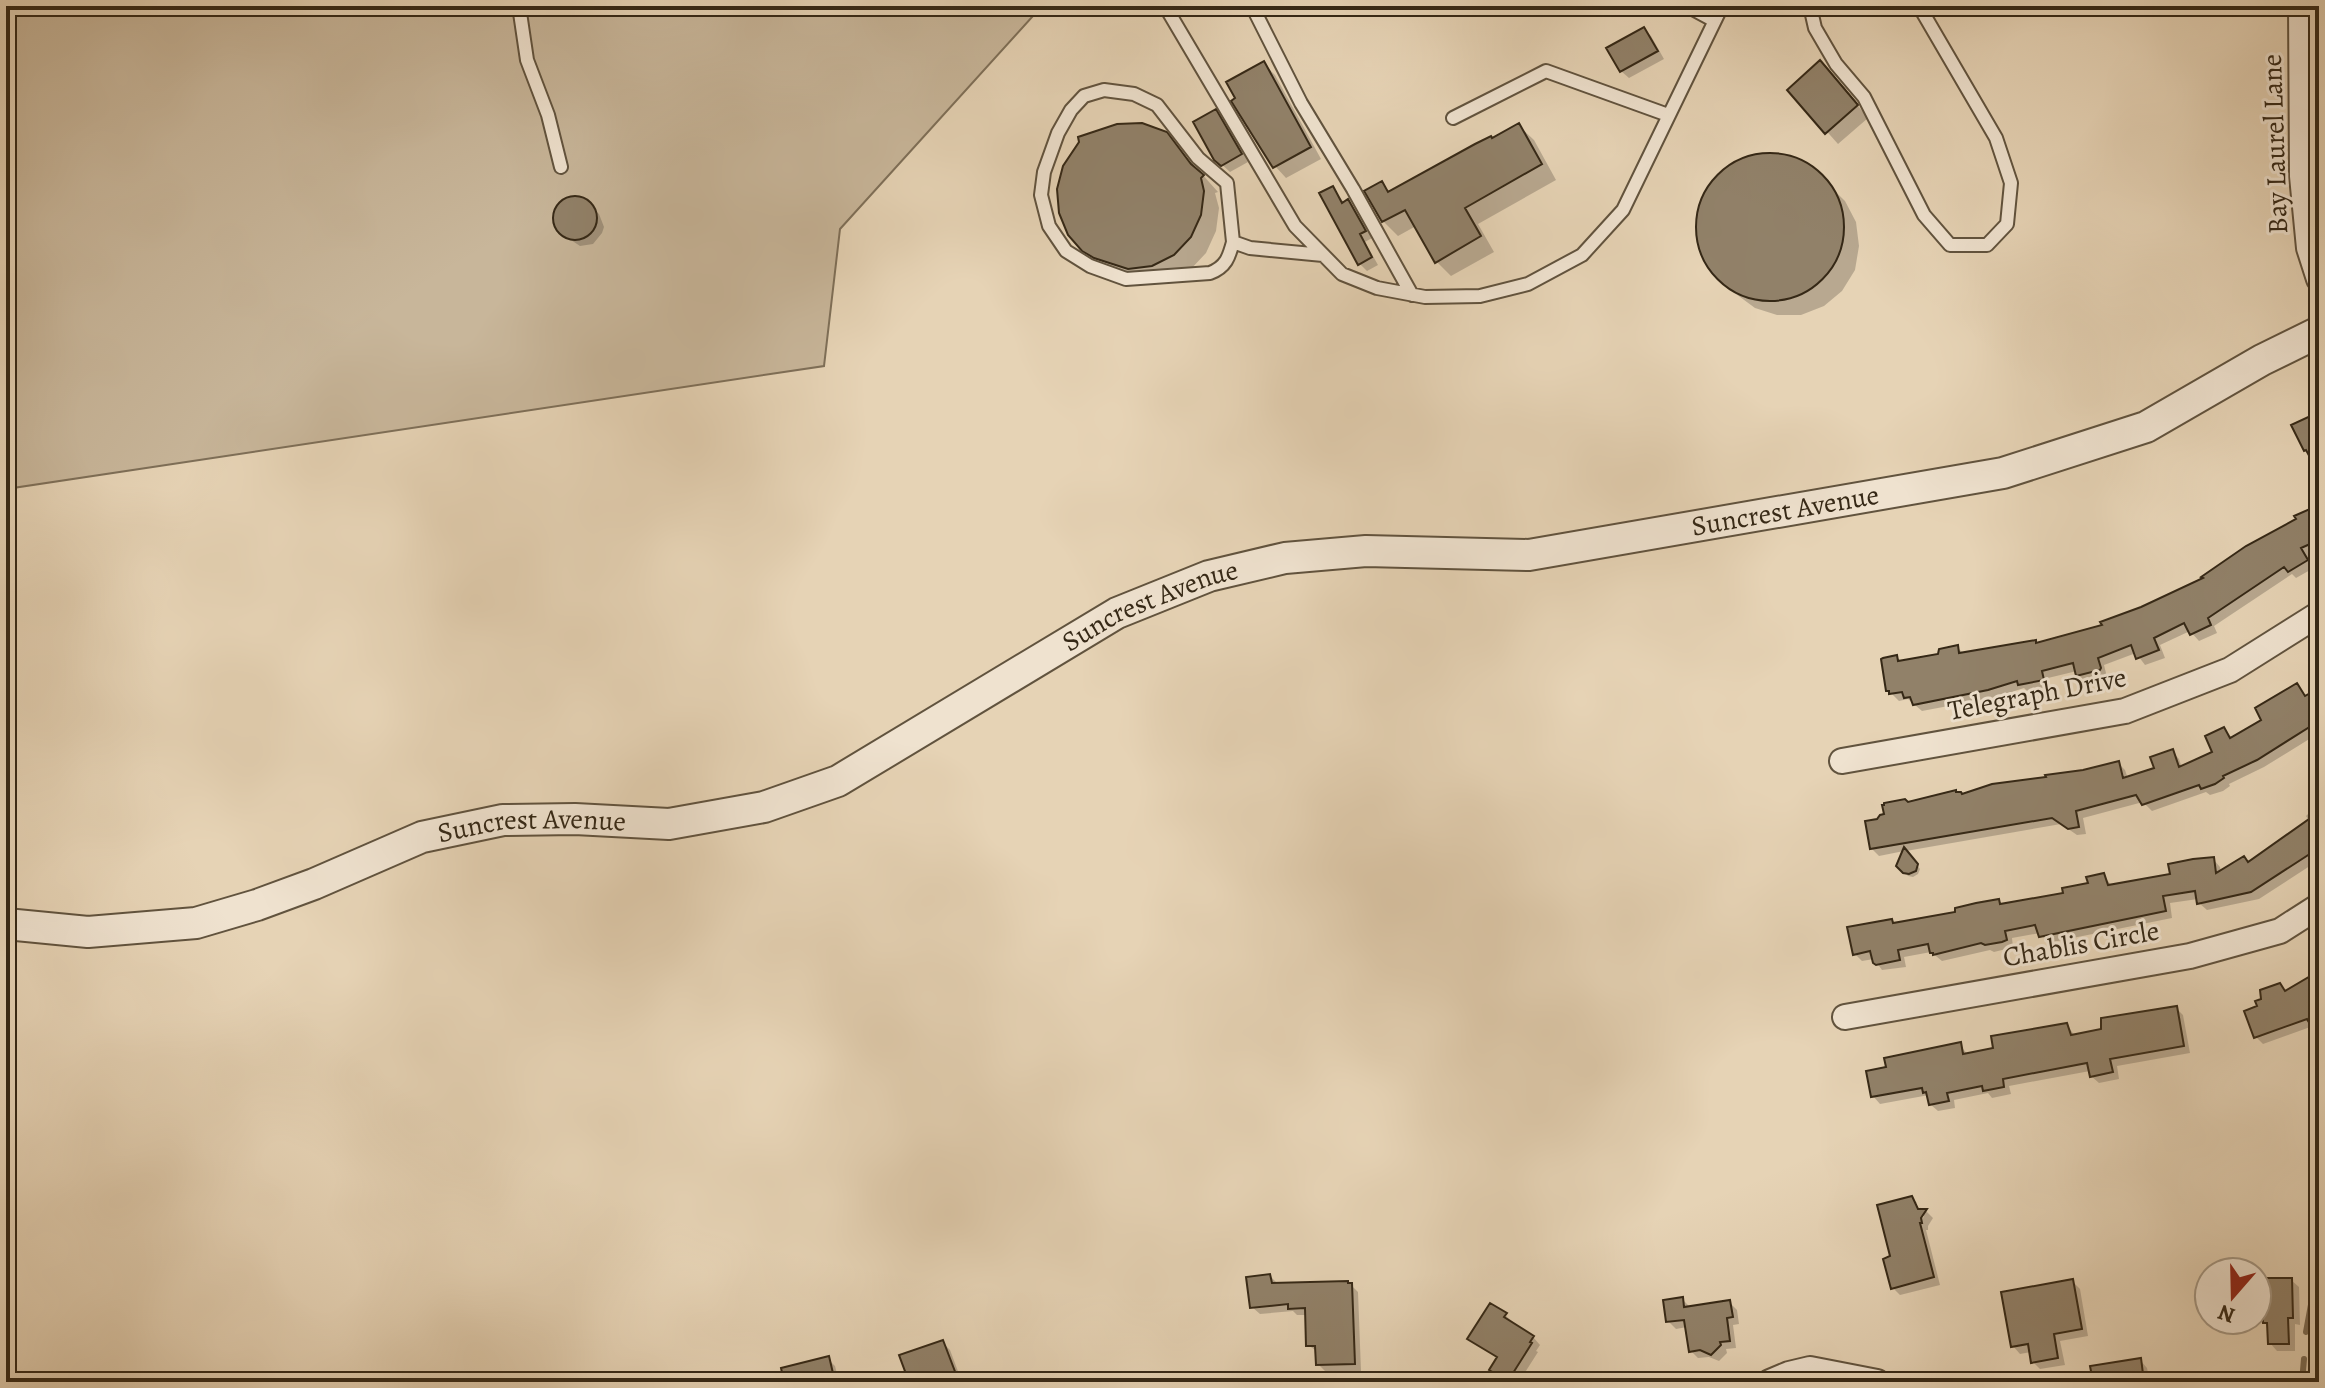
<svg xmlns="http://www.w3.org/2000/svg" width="2325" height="1388" viewBox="0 0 2325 1388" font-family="Alegreya,serif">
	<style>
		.green { fill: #c8b69a; stroke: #7e6f58; stroke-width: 2 }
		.shadow { fill: #0003 }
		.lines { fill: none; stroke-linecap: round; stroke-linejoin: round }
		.stream { stroke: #7b6c55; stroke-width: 6 }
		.building { fill: #918169; stroke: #352816; stroke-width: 2 }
		.service-casing { stroke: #61533e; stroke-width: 16 }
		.minor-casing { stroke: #61533e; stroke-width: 28 }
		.tertiary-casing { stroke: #61533e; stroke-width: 34 }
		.service { stroke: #efe2cf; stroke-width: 12 }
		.minor { stroke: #efe2cf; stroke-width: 24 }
		.tertiary { stroke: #efe2cf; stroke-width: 30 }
		.labels { text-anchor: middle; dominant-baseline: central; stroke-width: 6; stroke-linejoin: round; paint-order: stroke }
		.street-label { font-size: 28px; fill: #352816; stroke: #efe2cf }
	</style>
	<rect width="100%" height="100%" fill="#e6d3b5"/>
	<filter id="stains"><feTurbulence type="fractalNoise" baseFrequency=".0025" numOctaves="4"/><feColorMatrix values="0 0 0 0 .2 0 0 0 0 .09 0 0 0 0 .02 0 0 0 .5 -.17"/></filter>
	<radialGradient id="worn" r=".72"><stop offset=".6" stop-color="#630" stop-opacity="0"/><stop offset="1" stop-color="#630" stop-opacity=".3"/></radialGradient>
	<!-- green -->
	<path class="green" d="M6 6H1042L840 229 824 366 6 489Z"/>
	<!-- shadow -->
	<path class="shadow" d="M1644 29 1651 36 1664 59 1629 78 1621 71Z
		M1264 64 1275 75 1321 159 1286 178 1275 166Z
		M1832 74 1868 118 1838 144 1790 90Z
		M1215 112 1223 119 1248 162 1230 172 1216 159Z
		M1519 126 1534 140 1556 180 1478 224 1494 252 1451 276 1436 261 1416 226 1398 236 1383 221 1382 184 1391 193Z
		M1166 134 1218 192 1215 193 1219 208 1216 231 1206 253 1190 270 1168 281 1145 284 1112 273 1100 266 1084 249Z
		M1764 156 1788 158 1810 167 1845 201 1856 222 1859 246 1855 270 1842 291 1824 306 1801 315H1777L1755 308 1736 294 1719 278 1705 259 1699 237V213L1707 192 1722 174 1741 161Z
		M1333 188 1345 204 1348 202 1355 209 1372 238 1365 242 1378 265 1367 271 1360 264Z
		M579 198 599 214 604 227 602 233 593 244 580 246 568 238 560 230 555 217 556 211 566 200Z
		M2319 395V454L2313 457 2305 450 2318 414 2310 399Z
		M2319 507V565L2296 578 2292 574 2214 626 2217 633 2199 641 2190 631 2160 645 2165 658 2145 665 2136 653 2104 665 2107 677 2085 683 2078 675 2077 671 2048 678 2050 687 2027 691 2024 688 1996 697 1922 711 1908 699 1899 701 1888 690 1897 657 1902 662 1939 655 1957 647 1964 654 2038 645 2104 627 2205 579Z
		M2297 685 2307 698 2319 690V733L2264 767 2229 784 2230 786 2223 791 2210 795 2206 792 2152 811 2143 802 2083 818 2086 834 2077 835 2061 824 1906 851 1920 869 1918 874 1913 877 1908 876 1898 865 1904 851 1879 856 1871 848 1879 821 1908 804 1962 796 2083 772 2118 763 2125 770 2128 779 2156 769 2172 751 2179 759 2182 768 2215 753 2224 730 2232 739 2264 720Z
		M2319 781V800L2310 787Z
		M2319 803V860L2259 899 2207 910 2199 903 2198 899 2170 903 2172 918 2048 943 2040 933 2012 938 2013 947 2010 948 1994 952 1990 950 1942 961 1931 952 1904 957 1906 967 1882 970 1874 959 1862 961 1855 954 1891 921 1895 925 1958 913 1999 902 2003 906 2066 894 2090 885 2103 875 2112 886 2172 876 2213 859 2220 867 2221 872 2249 863 2310 822 2306 816Z
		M2319 973V1032L2313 1026 2263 1044 2255 1036 2260 1008 2280 985 2287 992Z
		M2176 1008 2183 1015 2190 1053 2117 1066 2119 1079 2099 1083 2091 1076 2090 1071 2009 1086 2011 1094 1992 1098 1988 1093 1954 1100 1955 1108 1938 1111 1930 1104 1929 1095 1880 1104 1873 1096 1960 1045 1968 1055 1996 1050 2067 1025 2075 1036 2103 1031Z
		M1912 1198 1917 1203H1914L1920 1219 1924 1217 1919 1205 1922 1211H1926L1933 1218 1928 1226V1230H1926L1940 1285 1900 1295 1893 1288 1892 1258Z
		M1270 1276 1277 1283 1351 1285 1358 1292 1361 1371H1325L1318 1364V1352L1308 1345 1307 1315H1297L1293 1311 1260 1314 1252 1307Z
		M2291 1280 2299 1287 2300 1325 2295 1324V1351H2277L2270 1343 2269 1326 2265 1322Z
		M2072 1281 2080 1289 2088 1336 2060 1341 2065 1365 2040 1369 2033 1362 2031 1352 2020 1354 2013 1346Z
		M1682 1299 1691 1308 1729 1302 1737 1310 1739 1324 1733 1325 1736 1348 1726 1349 1727 1353 1719 1361 1709 1357 1698 1358 1691 1351 1687 1327 1676 1329 1668 1321Z
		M1505 1315 1513 1322 1512 1324 1533 1337 1540 1345 1536 1351 1538 1352 1519 1382H1508L1499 1377 1492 1369 1498 1359 1470 1338Z
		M942 1342 950 1350 962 1382H904L902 1377 908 1374Z
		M828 1359 835 1366 839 1382H786Z
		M2140 1360 2147 1368 2150 1382H2095Z"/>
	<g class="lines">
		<!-- stream -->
		<path class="stream" d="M2306 1332 2319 1261
			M2302 1382 2304 1359"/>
	</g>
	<!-- building -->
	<path class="building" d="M1644 27 1658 51 1620 72 1606 48Z
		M1820 60 1858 105 1825 134 1787 90Z
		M1264 61 1311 147 1273 168 1231 101 1235 98 1226 82Z
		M1216 109 1242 154 1221 166 1214 160 1193 122Z
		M1142 123 1167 132 1191 164 1204 175 1201 178 1204 191 1201 215 1191 237 1174 255 1152 266 1128 269 1094 258 1082 251 1068 235 1059 213 1057 189 1063 166 1079 142 1078 137 1117 124Z
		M1519 123 1542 164 1465 208 1481 236 1435 263 1405 210 1382 222 1364 191 1382 181 1388 192 1475 144 1491 136 1492 138Z
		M1696 227a74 74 0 1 1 148 0a74 74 0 1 1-148 0Z
		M1333 186 1342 203 1348 199 1366 231 1360 234 1372 257 1358 265 1319 193Z
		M553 218a22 22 0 1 1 44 0a22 22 0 1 1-44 0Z
		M2319 412V474L2306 450 2304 451 2291 425Z
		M2319 505V540L2301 548 2308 560 2288 572 2284 567 2208 618 2211 625 2190 635 2184 623 2154 638 2159 650 2136 659 2131 645 2098 658 2101 668 2100 670 2076 676 2073 663 2042 671 2044 680 2018 685 2017 681 1988 690 1913 705 1910 697 1904 698 1902 692 1889 694V691H1886L1881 659 1883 658 1897 655 1898 661 1938 654 1939 649 1958 645 1959 653 2036 640V643L2102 625 2100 622 2141 607 2203 578 2201 577 2246 546 2296 519 2294 516Z
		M2297 683 2305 696 2319 688V721L2257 760 2223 776 2224 778 2215 784 2201 789 2199 785 2142 805 2136 795 2076 811 2079 827 2068 829 2052 818 1870 849 1865 821 1877 819 1880 815 1884 814 1882 805H1884V803L1905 799 1908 802 1956 790V792H1961L1962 794 1992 784 2046 777 2045 775 2083 770 2119 761 2123 778 2154 768 2150 757 2173 749 2179 767 2212 752 2205 736 2224 727 2230 738 2261 720 2255 708Z
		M2319 812V848L2251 892 2197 904 2195 891 2163 896 2166 911 2039 937 2035 925 2005 931 2007 940 2002 942 1985 945 1981 943 1933 955V953H1930L1928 944 1898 950 1900 960 1876 965 1873 963 1870 951 1853 955 1847 927 1892 919 1893 923 1955 912V908L1976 903 1999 899 2000 904 2063 893 2062 888 2088 883 2086 877 2104 873 2108 885 2170 874 2168 864 2193 859 2214 857 2216 873 2244 856 2248 862Z
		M1904 847 1918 864 1916 871 1909 874 1903 873 1896 866Z
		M2319 971V1040L2307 1019 2254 1038 2244 1011 2257 1006 2255 1001 2261 999 2260 990 2280 983 2285 991Z
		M2177 1006 2184 1046 2110 1059 2113 1072 2090 1077 2087 1063 2003 1079 2004 1087 1983 1091 1982 1086 1947 1093 1949 1101 1929 1105 1926 1092 1923 1093 1922 1088 1871 1097 1866 1071 1886 1067 1884 1058 1961 1042 1963 1054 1993 1048 1991 1036 2067 1023 2071 1035 2101 1029V1018Z
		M1912 1196 1918 1209H1927L1921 1218 1922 1223H1920L1934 1277 1891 1289 1883 1259 1890 1256 1877 1205Z
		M1270 1274 1272 1283 1348 1281V1283H1352L1355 1364 1316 1365 1315 1346H1306L1305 1308 1288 1309V1304L1250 1308 1246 1277Z
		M2267 1278H2292L2293 1318H2288L2289 1344H2268L2267 1323H2263L2262 1280Z
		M2073 1279 2082 1329 2054 1334 2058 1358 2031 1363 2028 1344 2011 1347 2001 1292Z
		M1683 1297 1684 1307 1730 1300 1733 1317 1727 1318 1730 1341 1720 1342 1721 1345 1711 1355 1700 1350 1689 1352 1684 1320 1666 1322 1663 1300Z
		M1490 1303 1507 1313 1504 1317 1534 1336 1530 1342 1532 1343 1508 1381 1489 1370 1497 1357 1467 1339Z
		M943 1340 959 1382H909L899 1355Z
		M829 1356 835 1382H784L781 1368Z
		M2141 1358 2144 1382H2093L2090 1366Z"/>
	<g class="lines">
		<!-- service casing -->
		<g class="service-casing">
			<path id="service" d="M519 6 527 60 548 115 561 167
				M1165 6 1295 226 1342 274 1377 288 1425 297 1480 296 1528 284 1582 255 1623 210 1722 6
				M1252 6 1301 103 1353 189 1412 295
				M1687 6 1713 20
				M1810 6 1815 28 1836 64 1864 97 1924 215 1950 245H1987L2007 224 2011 183 1996 138 1919 6
				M1453 118 1546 71 1668 115
				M1233 242C1229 257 1226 267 1210 273L1126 279 1090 266 1066 251 1049 226 1041 195 1044 172 1058 133 1071 110 1084 96 1104 90 1134 94 1157 105 1198 158 1227 183 1233 242 1250 248 1323 255"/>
		</g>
		<!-- minor casing -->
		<g class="minor-casing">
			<path id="minor" d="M2301 6 2302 176 2309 248 2319 279
				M1842 761 2125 711 2230 670 2319 614
				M1845 1017 2190 956 2280 931 2319 906
				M1770 1382 1789 1374 1810 1369 1877 1382"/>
		</g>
		<!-- tertiary casing -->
		<g class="tertiary-casing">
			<g id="tertiary">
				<path id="s1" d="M6 924 88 932 196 923 257 905 314 884 422 837 503 820 575 819 669 824 764 807 838 781 1117 613 1209 576 1285 558 1366 551 1529 555 2003 473 2146 427 2262 360 2319 332"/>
			</g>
		</g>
		<!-- service -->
		<use href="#service" class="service"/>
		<!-- minor -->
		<use href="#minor" class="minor"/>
		<!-- tertiary -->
		<use href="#tertiary" class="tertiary"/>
	</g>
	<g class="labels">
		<!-- street labels -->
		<g class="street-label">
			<text transform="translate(2275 144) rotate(-92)">Bay Laurel Lane</text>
			<text stroke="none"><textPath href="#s1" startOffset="1864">Suncrest Avenue</textPath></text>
			<text stroke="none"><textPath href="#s1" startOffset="1216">Suncrest Avenue</textPath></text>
			<text transform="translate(2037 694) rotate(-11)">Telegraph Drive</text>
			<text stroke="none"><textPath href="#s1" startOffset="544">Suncrest Avenue</textPath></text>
			<text transform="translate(2081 944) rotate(-10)">Chablis Circle</text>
		</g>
	</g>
	<!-- margin -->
	<rect width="2325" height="1388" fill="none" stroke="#e6d3b5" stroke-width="32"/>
	<rect x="8" y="8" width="2309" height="1372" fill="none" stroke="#352816" stroke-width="4"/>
	<rect x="16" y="16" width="2293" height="1356" fill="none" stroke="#352816" stroke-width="2"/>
	<!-- north arrow -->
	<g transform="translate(2233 1296) rotate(200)"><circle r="38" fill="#efe2cf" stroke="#a59885" stroke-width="2"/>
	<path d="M0-6L14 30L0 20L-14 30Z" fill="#8f2418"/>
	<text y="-12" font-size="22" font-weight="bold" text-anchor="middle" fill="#352816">N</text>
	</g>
	<rect width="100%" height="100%" filter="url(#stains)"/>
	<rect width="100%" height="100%" fill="url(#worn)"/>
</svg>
